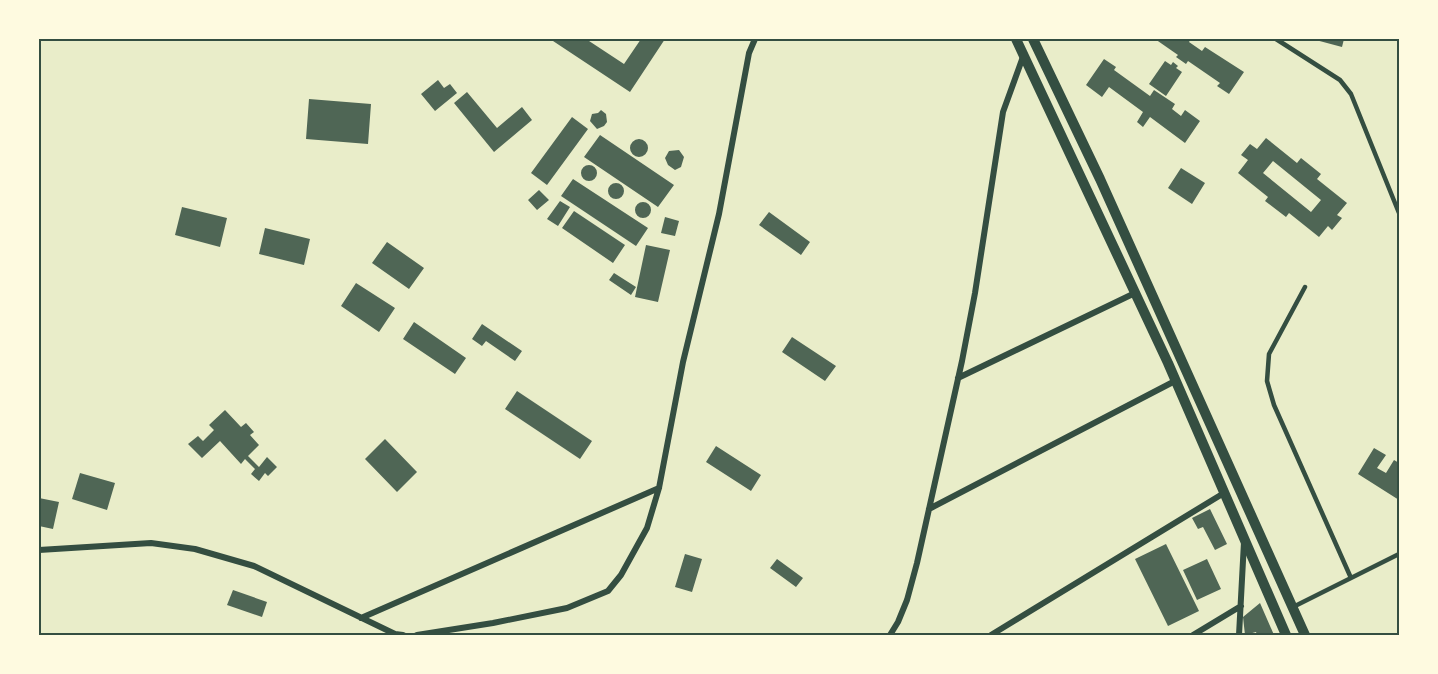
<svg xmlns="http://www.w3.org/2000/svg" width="1438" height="674" viewBox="0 0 1438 674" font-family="'Asap Condensed',sans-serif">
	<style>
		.building { fill: #4f6655; fill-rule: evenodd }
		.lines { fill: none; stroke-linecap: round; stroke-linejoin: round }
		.service { stroke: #344e41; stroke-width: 4.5 }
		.minor { stroke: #344e41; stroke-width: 6 }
		.tertiary { stroke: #344e41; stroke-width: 10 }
		.neatline { fill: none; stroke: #344e41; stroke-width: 2 }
	</style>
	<rect width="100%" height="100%" fill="#e9edc9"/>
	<!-- building -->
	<path class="building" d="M550 39H586L624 64 641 39H665L630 92Z
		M1155 39H1191L1189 42 1202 51 1205 47 1244 72 1229 94 1217 86 1220 83 1188 61 1186 64 1176 57 1178 55Z
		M1312 39H1344L1342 47Z
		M1104 59 1116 67 1114 70 1150 96 1154 90 1175 104 1172 109 1181 116 1185 110 1200 121 1185 143 1150 117 1143 127 1137 122 1143 112 1109 87 1102 97 1086 85Z
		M1165 61 1171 65 1173 62 1178 66 1176 68 1182 72 1166 96 1149 84Z
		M438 80 444 88 450 84 457 93 435 111 421 94Z
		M467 92 497 128 522 107 532 120 494 152 454 103Z
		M309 99 371 104 368 144 306 139Z
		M601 110 606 114 607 122 604 126 597 129 590 121 592 114 598 113Z
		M572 117 588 129 547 185 531 173Z
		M600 135 674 185 658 207 584 157Z
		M1266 138 1297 163 1301 158 1321 174 1317 179 1347 203 1337 215 1342 218 1332 230 1328 226 1319 237 1289 213 1286 217 1265 201 1268 197 1238 173 1248 160 1241 155 1250 144 1257 149ZM1273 161 1321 200 1311 212 1263 173Z
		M630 148a9 9 0 1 1 18 0a9 9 0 1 1-18 0Z
		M679 150 684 157 681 167 675 170 668 165 665 158 669 151Z
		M581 173a8 8 0 1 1 16 0a8 8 0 1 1-16 0Z
		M1181 168 1205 183 1192 204 1168 188Z
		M573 179 648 228 636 246 561 196Z
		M608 191a8 8 0 1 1 16 0a8 8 0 1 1-16 0Z
		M539 190 549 200 537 210 528 200Z
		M560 201 570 207 558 226 547 219Z
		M635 210a8 8 0 1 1 16 0a8 8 0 1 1-16 0Z
		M182 207 227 218 220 247 175 235Z
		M574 211 625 245 613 263 562 228Z
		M769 212 810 242 801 255 759 225Z
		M665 217 679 221 675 236 661 233Z
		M265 228 310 239 304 265 259 254Z
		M387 242 424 268 409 289 372 263Z
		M646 245 670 250 658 302 635 297Z
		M614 273 636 287 631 295 609 280Z
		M356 283 395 308 379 332 341 306Z
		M414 322 466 358 455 374 403 339Z
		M482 324 522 351 515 361 486 341 482 346 472 339Z
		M792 337 836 366 825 381 782 352Z
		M517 391 592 441 580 459 505 409Z
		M225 410 241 427 246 423 254 432 250 435 259 445 248 456 259 467 267 457 277 467 268 476 265 473 259 481 251 474 255 469 245 459 241 464 220 441 202 458 188 444 198 436 203 441 214 430 209 425Z
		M385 439 417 472 397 492 365 459Z
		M716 446 761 475 751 491 706 462Z
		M1374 448 1386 455 1377 468 1386 473 1394 460 1399 463V500L1358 474Z
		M80 473 115 483 107 510 72 499Z
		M39 498 59 502 53 529 39 526Z
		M1210 509 1227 544 1215 550 1203 527 1198 529 1192 518Z
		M1166 544 1199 611 1168 626 1135 559Z
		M685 554 702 559 692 592 675 587Z
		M777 559 803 578 796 587 770 568Z
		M1207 559 1221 589 1197 600 1183 570Z
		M233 590 267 602 262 617 227 605Z
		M1260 603 1274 635H1257L1256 632 1245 635 1243 617Z"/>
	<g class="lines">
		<!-- service -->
		<path class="service" d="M1276 39 1340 80 1351 94 1399 213
			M1305 287 1269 354 1267 381 1274 405 1351 578
			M1293 607 1399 554"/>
		<!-- minor -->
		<path class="minor" d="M958 378 1135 293
			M929 509 1175 381
			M39 550 151 543 195 549 254 566 395 634 403 635
			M361 618 659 488
			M417 635 493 623 567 608 608 591 621 575 647 528 659 488 683 362 719 214 749 53 755 39
			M890 635 898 622 907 600 917 563 962 361 975 293 1003 112 1024 54
			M991 635 1224 493
			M1193 635 1241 606
			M1239 635 1244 542"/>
		<!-- tertiary -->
		<path class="tertiary" d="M1016 39 1168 363 1286 635
			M1033 39 1100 179 1305 635"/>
	</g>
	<!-- border -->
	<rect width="1438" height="674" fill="none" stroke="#fefae0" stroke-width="81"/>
	<rect x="40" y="40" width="1358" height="594" class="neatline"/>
</svg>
